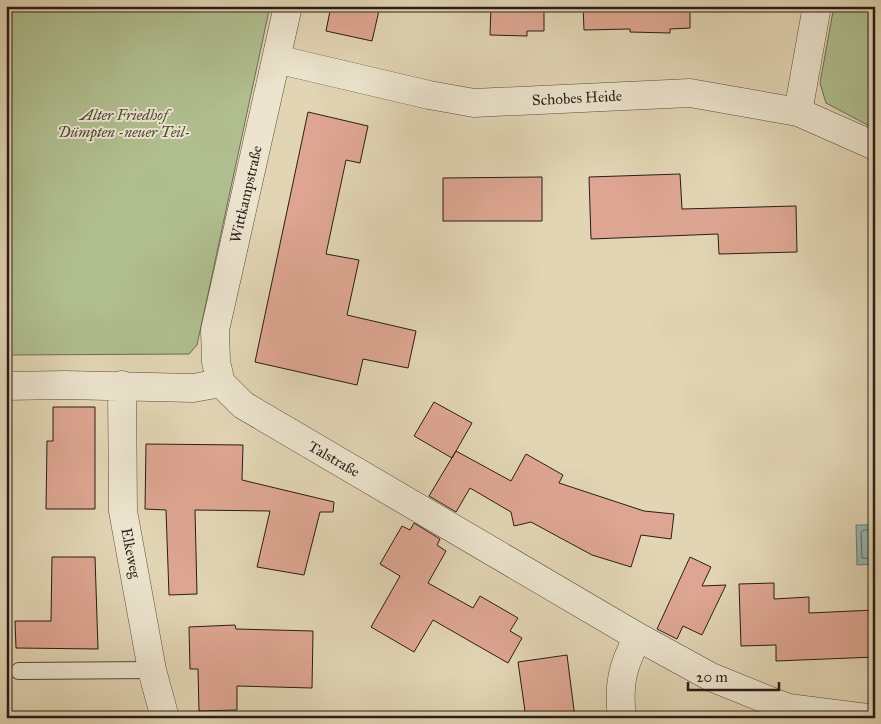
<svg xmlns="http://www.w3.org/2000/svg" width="881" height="724" viewBox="0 0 881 724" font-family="'IM FELL Great Primer',serif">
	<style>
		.green { fill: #b0be8f; stroke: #6d6d53 }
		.water { fill: #95b8b2; stroke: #6a7a74 }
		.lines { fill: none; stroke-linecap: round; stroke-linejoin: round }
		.shore { stroke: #606a64; stroke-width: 1 }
		.building { fill: #dea692; stroke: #2a1c17 }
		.service-casing { stroke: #584a3e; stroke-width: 18 }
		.minor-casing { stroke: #584a3e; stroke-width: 29 }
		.service { stroke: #ece4ce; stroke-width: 16 }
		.minor { stroke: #ece4ce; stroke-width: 28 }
		.labels { text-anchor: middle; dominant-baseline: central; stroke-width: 4; stroke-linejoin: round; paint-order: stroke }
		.street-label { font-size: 15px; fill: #2a1c17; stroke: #ece4ce }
		.park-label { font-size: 15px; font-style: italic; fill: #524d3b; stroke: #ece4ce }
	</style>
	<rect width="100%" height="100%" fill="#e2d5b4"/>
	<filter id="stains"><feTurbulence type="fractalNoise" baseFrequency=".004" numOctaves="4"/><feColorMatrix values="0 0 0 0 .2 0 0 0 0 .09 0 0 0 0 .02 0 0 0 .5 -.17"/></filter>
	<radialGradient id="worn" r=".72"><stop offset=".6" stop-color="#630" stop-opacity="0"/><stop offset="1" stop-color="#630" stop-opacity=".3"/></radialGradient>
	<!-- green -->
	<path class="green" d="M6 6H270L197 345 189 354 6 355Z
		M834 6H875V129L826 103 820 83Z"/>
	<!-- water -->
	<path class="water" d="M856 525H875V564L857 565Z"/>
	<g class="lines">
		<!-- shore -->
		<path class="shore" d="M875 530H863L861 533 862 558 875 559"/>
	</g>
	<!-- building -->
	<path class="building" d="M331 6H380L372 41 326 31Z
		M491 6H544V31H527V36L490 35Z
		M583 6H690V28L670 29V33L630 32V29L584 30Z
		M308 112 368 126 360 163 346 160 326 254 359 260 347 315 416 331 408 368 363 359 357 385 255 362Z
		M680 174 682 209 796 206 797 252 719 254 718 234 591 239 589 177Z
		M542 177V221H443V178Z
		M434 402 472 423 452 458 414 436Z
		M53 407H95V509H46L47 441H53Z
		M146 444 243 445 242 480 334 502 333 512H320L304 575 257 567 270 511 195 510 197 594 169 595 166 510 145 509Z
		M456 451 511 481 526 454 563 475 559 483 644 511 674 514 671 539 641 535 631 567 592 555 531 522 514 526 511 512 470 488 456 512 429 496Z
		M414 523 440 539 437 545 446 551 428 583 473 608 480 596 518 618 510 631 522 638 508 663 433 620 414 652 371 627 400 576 380 564 402 526 410 530Z
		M52 557H95L98 649 16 648 15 621H51Z
		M690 557 711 567 702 586 726 585 702 635 683 626 677 639 657 629Z
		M774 583V599L809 597V613L875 610V657L776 661V645L741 646 739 584Z
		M235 625 236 629 313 631 312 688 237 686V710L199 711 198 669H190L189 627Z
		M567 655 575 718H526L518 662Z"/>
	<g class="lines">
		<!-- service casing -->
		<g class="service-casing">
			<path id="service" d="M19 671 152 670"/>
		</g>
		<!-- minor casing -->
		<g class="minor-casing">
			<path id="minor" d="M276 59 429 95 474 103 690 93 798 112 875 146
				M798 112 817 6
				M221 383 243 405 638 637 711 677 788 708 867 718
				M221 383 216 362 215 330 288 6
				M122 385 123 511 152 670 165 718
				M6 386 65 385 193 388 221 383
				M622 718C618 685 622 666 638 637"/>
		</g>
		<!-- service -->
		<use href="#service" class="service"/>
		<!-- minor -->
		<use href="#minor" class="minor"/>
	</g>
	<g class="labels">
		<!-- street labels -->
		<g class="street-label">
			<text transform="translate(577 98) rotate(-3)">Schobes Heide</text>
			<text transform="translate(246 194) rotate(-77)">Wittkampstraße</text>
			<text transform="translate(334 459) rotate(30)">Talstraße</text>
			<text transform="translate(131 553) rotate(79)">Elkeweg</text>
		</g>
		<!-- park labels -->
		<g class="park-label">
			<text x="124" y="115">Alter Friedhof<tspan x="124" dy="17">Dümpten -neuer Teil-</tspan></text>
		</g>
	</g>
	<!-- margin -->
	<rect width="881" height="724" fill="none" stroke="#e2d5b4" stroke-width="25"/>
	<rect x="8" y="8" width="866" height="709" fill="none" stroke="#2a1c17" stroke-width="2.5"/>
	<rect x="12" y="12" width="856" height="699" fill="none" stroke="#2a1c17"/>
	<!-- scale -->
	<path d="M688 682v8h91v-8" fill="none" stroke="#2a1c17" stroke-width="2.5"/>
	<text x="696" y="682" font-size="15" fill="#2a1c17" stroke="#ece4ce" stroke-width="4" paint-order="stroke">20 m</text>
	<rect width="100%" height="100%" filter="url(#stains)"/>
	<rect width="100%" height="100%" fill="url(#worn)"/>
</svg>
